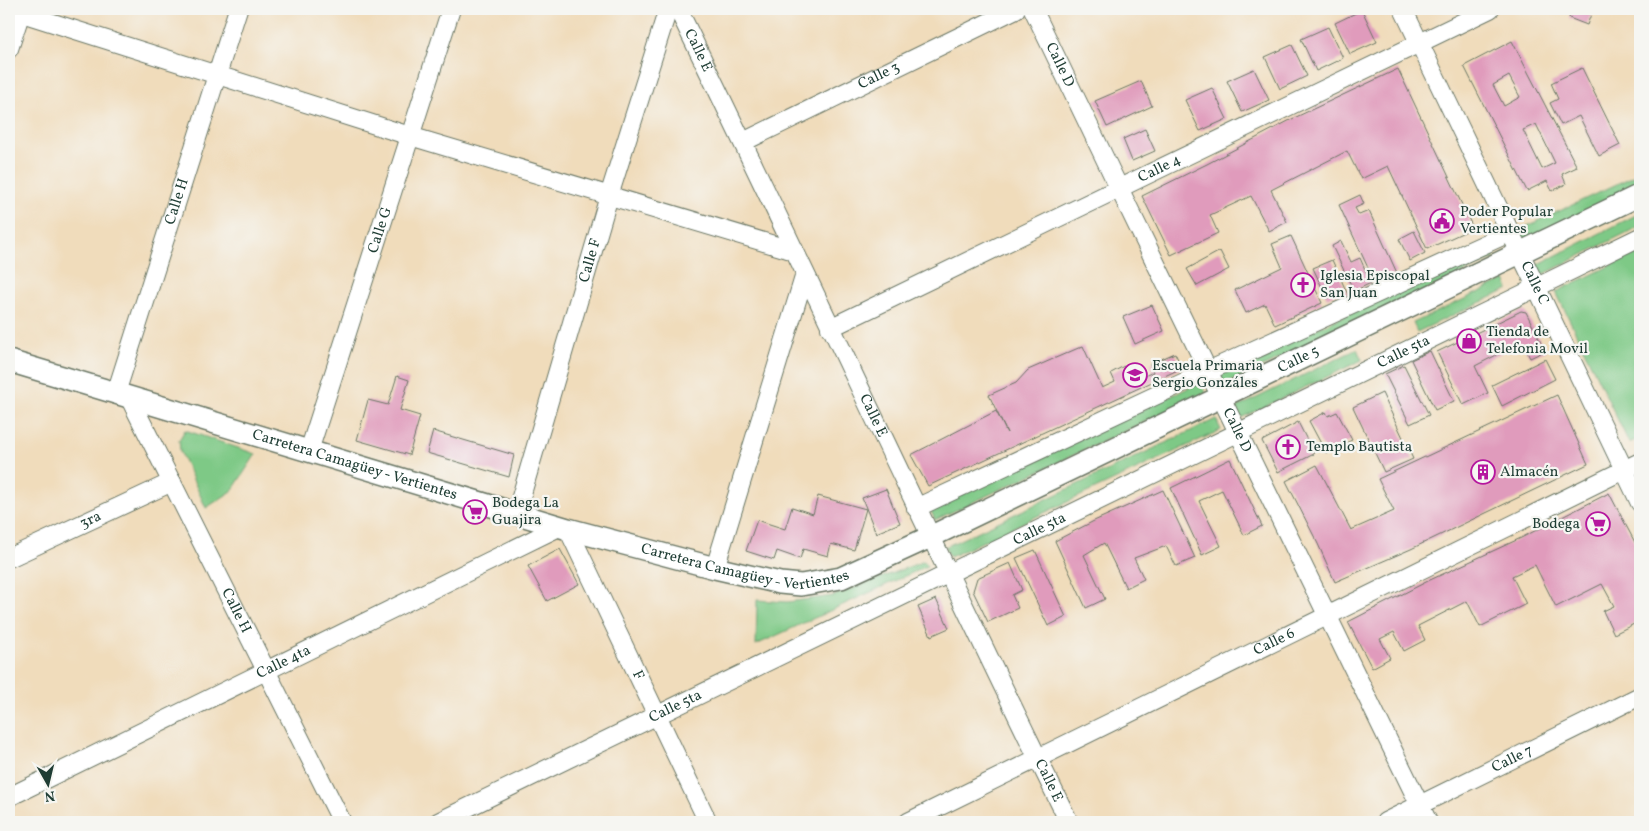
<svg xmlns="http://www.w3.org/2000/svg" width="1649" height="831" viewBox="0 0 1649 831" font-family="Vollkorn,serif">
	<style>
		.green { fill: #7ec986; stroke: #4e835d }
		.building { fill: #e09bbc; fill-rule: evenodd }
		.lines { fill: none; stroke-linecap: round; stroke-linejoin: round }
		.minor-casing { stroke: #687563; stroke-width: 20 }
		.major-casing { stroke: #687563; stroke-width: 24 }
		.minor { stroke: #fff; stroke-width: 18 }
		.major { stroke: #fff; stroke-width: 21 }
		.labels { text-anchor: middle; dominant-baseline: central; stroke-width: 4.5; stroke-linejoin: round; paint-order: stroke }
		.street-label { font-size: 15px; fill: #1f3d34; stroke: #f6f6f2 }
		.poi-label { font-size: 15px; fill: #1f3d34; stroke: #f6f6f2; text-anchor: start }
	</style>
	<rect width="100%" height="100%" fill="#f6f6f2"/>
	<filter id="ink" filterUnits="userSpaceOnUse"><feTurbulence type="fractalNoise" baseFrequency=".02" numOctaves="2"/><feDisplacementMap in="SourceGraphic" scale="10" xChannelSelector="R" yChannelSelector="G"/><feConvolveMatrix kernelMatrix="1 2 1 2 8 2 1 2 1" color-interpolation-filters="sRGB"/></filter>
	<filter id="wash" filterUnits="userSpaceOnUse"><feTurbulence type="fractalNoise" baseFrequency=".0096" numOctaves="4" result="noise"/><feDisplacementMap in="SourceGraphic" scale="20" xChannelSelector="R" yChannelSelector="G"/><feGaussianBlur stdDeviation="1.12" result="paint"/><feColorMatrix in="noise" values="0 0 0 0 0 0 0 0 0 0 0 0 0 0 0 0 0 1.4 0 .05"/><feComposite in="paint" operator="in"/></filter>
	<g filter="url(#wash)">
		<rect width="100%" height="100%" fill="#f0dcbb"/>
		<!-- green -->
		<path class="green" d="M1640 173V186L1522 241 1517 231Z
			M1640 213V226L1540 276 1535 266Z
			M1490 248 1495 258 1224 385 1219 374Z
			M1640 251V438L1629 443 1556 292Z
			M1505 280 1509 289 1417 332 1413 323Z
			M1357 349 1362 360 1241 418 1236 408Z
			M1201 382 1206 393 935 520 930 509Z
			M1216 419 1221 430 950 557 945 547Z
			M185 430 256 454 232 491 206 508 180 451 179 440Z
			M924 561 927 566 756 645 757 600 787 602 833 596Z"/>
		<g id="blocks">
			<!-- building -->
			<path class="building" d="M1572 9H1593L1587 25 1569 18Z
				M1362 10 1377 42 1350 54 1335 23Z
				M1328 27 1343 58 1316 71 1301 39Z
				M1512 41 1577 167 1562 174 1566 184 1552 191 1547 181 1527 191 1464 66ZM1509 76 1520 97 1504 106 1493 85ZM1536 124 1555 163 1542 169 1523 130Z
				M1292 45 1307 76 1280 89 1265 57Z
				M1582 68 1620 145 1599 156 1579 116 1561 125 1550 103 1558 99 1551 83Z
				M1254 69 1269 100 1242 112 1227 81Z
				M1398 69 1473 228 1427 249 1388 166 1361 179 1347 151 1271 190 1287 222 1269 231 1251 196 1210 215 1218 233 1171 255 1142 196 1207 164 1294 118Z
				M1141 81 1152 106 1107 127 1095 101Z
				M1212 88 1227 119 1200 131 1185 100Z
				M1145 129 1155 151 1132 161 1123 139Z
				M1360 195 1364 204 1355 208 1359 215 1369 211 1397 273 1375 283 1339 205Z
				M1414 231 1425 253 1410 261 1399 239Z
				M1291 236 1322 303 1275 325 1265 304 1246 313 1235 290 1282 267 1272 244Z
				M1341 241 1351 262 1360 258 1371 283 1354 291 1332 246Z
				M1220 251 1229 269 1197 286 1187 269Z
				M1332 260 1349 297 1342 300 1339 292 1327 298 1313 268Z
				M1152 305 1164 331 1135 344 1123 317Z
				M1521 311 1526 312 1545 351 1530 358 1522 342 1475 366 1488 393 1463 405 1437 352Z
				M1083 346 1102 388 1115 382 1111 373 1124 366 1132 382 1153 372 1150 364 1175 353 1182 368 928 486 911 455 996 411 1007 433 989 395 1016 383 1028 370Z
				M1430 351 1454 401 1435 410 1411 360Z
				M1545 359 1555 379 1502 406 1492 385Z
				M1404 365 1429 415 1410 424 1385 374Z
				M397 376 409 380 400 410 420 416 409 455 357 440 368 400 388 405Z
				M1382 393 1413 459 1384 472 1353 407Z
				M1557 395 1588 464 1411 549 1335 582 1318 544 1286 481 1317 465 1351 530 1394 511 1378 479Z
				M1326 412 1328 416 1337 412 1352 440 1326 453 1309 421Z
				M1298 422 1314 454 1278 472 1262 441Z
				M433 431 514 455 509 477 427 453Z
				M1230 459 1262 526 1244 535 1222 490 1199 501 1221 546 1202 555 1171 488Z
				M886 489 900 523 876 533 862 498Z
				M1163 490 1195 558 1176 566 1166 546 1134 558 1144 579 1126 588 1104 543 1084 555 1105 599 1086 608 1055 541 1094 521Z
				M1609 493 1640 552V621L1614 634 1603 611 1614 606 1602 584 1556 607 1535 565 1512 576 1526 604 1480 627 1467 601 1418 626 1425 640 1404 651 1394 632 1380 639 1390 658 1372 668 1348 622 1430 580 1521 538Z
				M818 496 866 509 854 550 831 544 828 556 803 549 800 559 777 551 774 560 746 551 757 520 785 529 792 507 813 514Z
				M560 549 579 584 547 601 528 566Z
				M1035 550 1066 617 1048 626 1016 558Z
				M1010 563 1022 590 1012 595 1018 608 988 622 973 591 977 578Z
				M936 599 949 628 931 636 918 607Z"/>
		</g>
	</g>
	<g filter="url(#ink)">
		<use href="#blocks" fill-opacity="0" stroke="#687563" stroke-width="1"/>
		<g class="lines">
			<!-- minor casing -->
			<g class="minor-casing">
				<g id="minor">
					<path d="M9 9 410 136 794 251"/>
					<path id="s1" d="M678 9C810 279 936 552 1069 822"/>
					<path id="s2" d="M1033 9 1119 188 1428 822"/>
					<path id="s3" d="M1403 9 1640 503"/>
					<path d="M9 49 22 9"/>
					<path id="s4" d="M743 142 1016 9"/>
					<path id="s5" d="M830 328 1490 9"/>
					<path id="s6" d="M116 393 238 9"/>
					<path id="s7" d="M129 397 342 822"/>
					<path id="s8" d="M309 451 451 9"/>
					<path d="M916 508 1208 371 1511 232"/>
					<path id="s9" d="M516 514 609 196 668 9"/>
					<path id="s10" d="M568 529 708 822"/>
					<path id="s11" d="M9 558 172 482"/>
					<path d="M715 568 805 274"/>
					<path id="s12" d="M9 797 559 527"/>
					<path id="s13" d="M438 822 1640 237"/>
					<path id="s14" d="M908 822 1640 462"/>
					<path id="s15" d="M1385 822 1640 696"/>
				</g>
			</g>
			<!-- major casing -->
			<g class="major-casing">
				<g id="major">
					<path id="s16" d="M9 361 568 529 715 568 780 583 801 585 841 578 930 537 1640 195"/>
				</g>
			</g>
			<!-- minor -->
			<use href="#minor" class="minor"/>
			<!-- major -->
			<use href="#major" class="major"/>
		</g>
	</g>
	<!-- icons -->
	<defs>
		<g id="civic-ring" transform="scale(1.25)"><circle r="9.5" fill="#f6f6f2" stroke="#b5179e" stroke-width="1.5"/><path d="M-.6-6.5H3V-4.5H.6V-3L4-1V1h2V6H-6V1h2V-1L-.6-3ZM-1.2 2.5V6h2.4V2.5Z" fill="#b5179e"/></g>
		<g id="church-ring" transform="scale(1.25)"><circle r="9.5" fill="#f6f6f2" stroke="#b5179e" stroke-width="1.5"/><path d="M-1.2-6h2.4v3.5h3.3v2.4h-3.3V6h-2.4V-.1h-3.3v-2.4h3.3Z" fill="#b5179e"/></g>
		<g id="shop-ring" transform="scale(1.25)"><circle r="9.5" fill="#f6f6f2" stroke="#b5179e" stroke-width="1.5"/><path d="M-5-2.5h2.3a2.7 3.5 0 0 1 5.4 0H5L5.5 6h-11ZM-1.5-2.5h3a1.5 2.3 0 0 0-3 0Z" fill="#b5179e"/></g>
		<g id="school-ring" transform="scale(1.25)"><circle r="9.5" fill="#f6f6f2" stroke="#b5179e" stroke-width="1.5"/><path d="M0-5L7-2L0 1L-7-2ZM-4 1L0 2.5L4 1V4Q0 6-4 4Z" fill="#b5179e"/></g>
		<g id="building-ring" transform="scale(1.25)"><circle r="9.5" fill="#f6f6f2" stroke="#b5179e" stroke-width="1.5"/><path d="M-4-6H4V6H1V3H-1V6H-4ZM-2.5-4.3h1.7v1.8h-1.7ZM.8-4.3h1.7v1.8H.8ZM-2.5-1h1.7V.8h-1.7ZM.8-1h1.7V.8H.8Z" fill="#b5179e"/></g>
		<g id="supermarket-ring" transform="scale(1.25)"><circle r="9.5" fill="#f6f6f2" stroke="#b5179e" stroke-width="1.5"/><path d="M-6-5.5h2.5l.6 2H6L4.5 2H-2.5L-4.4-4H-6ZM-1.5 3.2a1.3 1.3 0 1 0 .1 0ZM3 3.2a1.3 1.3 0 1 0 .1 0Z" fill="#b5179e"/></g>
	</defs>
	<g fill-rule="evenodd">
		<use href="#civic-ring" x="1442" y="221"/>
		<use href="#church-ring" x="1303" y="285"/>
		<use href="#shop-ring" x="1469" y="341"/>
		<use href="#school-ring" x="1135" y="375"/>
		<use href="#church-ring" x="1288" y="447"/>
		<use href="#building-ring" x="1483" y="472"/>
		<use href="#supermarket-ring" x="475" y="512"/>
		<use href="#supermarket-ring" x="1598" y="524"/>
	</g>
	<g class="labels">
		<!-- street labels -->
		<g class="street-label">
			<text stroke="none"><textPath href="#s1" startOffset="46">Calle E</textPath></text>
			<text stroke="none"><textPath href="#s2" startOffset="62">Calle D</textPath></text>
			<text stroke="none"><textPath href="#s4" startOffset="151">Calle 3</textPath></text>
			<text stroke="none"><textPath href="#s5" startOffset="366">Calle 4</textPath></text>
			<text stroke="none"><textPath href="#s6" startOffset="201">Calle H</textPath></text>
			<text stroke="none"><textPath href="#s8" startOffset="232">Calle G</textPath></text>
			<text stroke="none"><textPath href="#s9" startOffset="264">Calle F</textPath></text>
			<text stroke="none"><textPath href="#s3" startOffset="304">Calle C</textPath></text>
			<text stroke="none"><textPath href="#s13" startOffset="1074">Calle 5ta</textPath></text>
			<text stroke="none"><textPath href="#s16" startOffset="1371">Calle 5</textPath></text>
			<text stroke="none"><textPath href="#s1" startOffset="451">Calle E</textPath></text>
			<text stroke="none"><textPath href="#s2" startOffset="468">Calle D</textPath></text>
			<text stroke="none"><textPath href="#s16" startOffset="361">Carretera Camagüey - Vertientes</textPath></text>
			<text stroke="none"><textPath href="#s11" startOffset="90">3ra</textPath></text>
			<text stroke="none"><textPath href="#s13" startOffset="669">Calle 5ta</textPath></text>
			<text stroke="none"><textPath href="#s16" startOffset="766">Carretera Camagüey - Vertientes</textPath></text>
			<text stroke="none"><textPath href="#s7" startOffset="239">Calle H</textPath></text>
			<text stroke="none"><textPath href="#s14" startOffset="408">Calle 6</textPath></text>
			<text stroke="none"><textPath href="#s12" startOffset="306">Calle 4ta</textPath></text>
			<text stroke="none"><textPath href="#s10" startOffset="162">F</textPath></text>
			<text stroke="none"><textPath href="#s13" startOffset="264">Calle 5ta</textPath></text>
			<text stroke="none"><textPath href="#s15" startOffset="142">Calle 7</textPath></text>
			<text stroke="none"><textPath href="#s1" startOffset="856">Calle E</textPath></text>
		</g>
		<!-- poi labels -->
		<g class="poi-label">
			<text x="1460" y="212">Poder Popular<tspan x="1460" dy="17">Vertientes</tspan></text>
			<text x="1320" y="276">Iglesia Episcopal<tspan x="1320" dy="17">San Juan</tspan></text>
			<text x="1486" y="332">Tienda de<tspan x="1486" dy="17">Telefonia Movil</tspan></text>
			<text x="1152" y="366">Escuela Primaria<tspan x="1152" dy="17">Sergio Gonzáles</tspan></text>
			<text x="1306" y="447">Templo Bautista</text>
			<text x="1500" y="472">Almacén</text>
			<text x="492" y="503">Bodega La<tspan x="492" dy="17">Guajira</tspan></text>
			<text x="1580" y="524" text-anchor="end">Bodega</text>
		</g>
	</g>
	<!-- margin -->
	<rect width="1649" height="831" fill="none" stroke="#f6f6f2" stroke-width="30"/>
	<!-- north arrow -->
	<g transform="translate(48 784) rotate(172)" stroke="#f6f6f2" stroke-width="4" paint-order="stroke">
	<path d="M0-4L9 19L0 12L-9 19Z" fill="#1f3d34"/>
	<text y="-8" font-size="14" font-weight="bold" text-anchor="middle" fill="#1f3d34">N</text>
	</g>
</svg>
